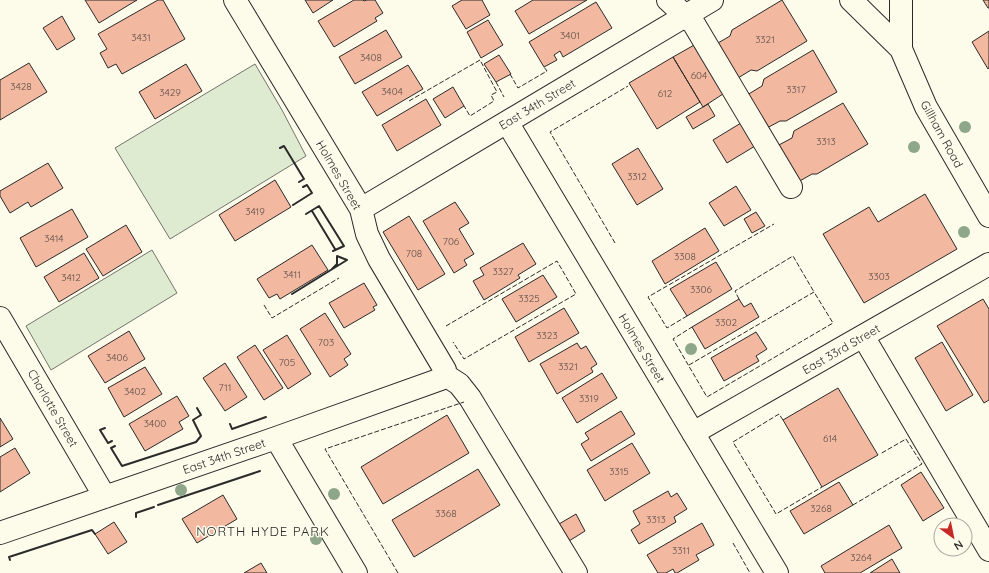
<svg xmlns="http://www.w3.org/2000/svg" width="989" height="573" viewBox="0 0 989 573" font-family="Quicksand,sans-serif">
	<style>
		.green { fill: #deebd1; stroke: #74746e }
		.building { fill: #f2b8a0; stroke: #2b2b2b }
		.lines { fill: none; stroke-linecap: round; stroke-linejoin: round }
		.minor-casing { stroke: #2b2b2b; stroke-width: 24 }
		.minor { stroke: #fdfbea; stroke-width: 22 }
		.fence { stroke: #2b2b2b; stroke-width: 1; stroke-dasharray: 5 2; stroke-linecap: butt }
		.wall { stroke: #2b2b2b; stroke-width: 2 }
		.tree { fill: #8ea78a }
		.labels { text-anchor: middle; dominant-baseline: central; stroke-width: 3; stroke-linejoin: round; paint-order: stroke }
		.number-label { font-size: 10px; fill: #5d4e48 }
		.street-label { font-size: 12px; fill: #2b2b2b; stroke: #fdfbea }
		.neighbourhood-label { font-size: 13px; letter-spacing: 1px; fill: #2b2b2b; stroke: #fdfbea }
	</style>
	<rect width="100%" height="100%" fill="#fdfbea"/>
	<!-- green -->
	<path class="green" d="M255 64 282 110 306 156 170 239 115 148Z
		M152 250 177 293 51 370 26 326Z"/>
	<!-- building -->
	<path class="building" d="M85 0H137L99 23Z
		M158 0H163L185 39 122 74 116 64 108 68 100 53 107 49 98 34Z
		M305 0H333L313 13Z
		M354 0H363L364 1 367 0H375L383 13 375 18 377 21 334 47 318 21Z
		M462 0H482L490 15 466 29 452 6Z
		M533 0H587L529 34 515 11Z
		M782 0 807 41 757 71 751 70 738 78 718 43 730 36 732 30Z
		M983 0H989V8H988Z
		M596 2 612 28 563 57 560 51 554 55 557 60 544 67 529 42Z
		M62 16 75 39 57 50 43 28Z
		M488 20 503 45 481 58 467 32Z
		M386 30 402 57 355 84 339 57Z
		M989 31V68L988 69 972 42Z
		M696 44 726 92 703 107 673 57Z
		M813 50 837 92 786 121H780L767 128 747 95 762 86 764 79Z
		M499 55 511 74 496 82 484 64Z
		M673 57 700 102 657 129 629 83Z
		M29 63 47 92 0 120V80Z
		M186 64 202 91 155 119 139 92Z
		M408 65 423 89 377 116 362 92Z
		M453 87 464 106 445 118 433 99Z
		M426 99 441 125 397 151 382 125Z
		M843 103 868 144 817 174H812L798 182 777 146 792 138 794 131Z
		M708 104 715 116 693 129 686 117Z
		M741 123 755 146 727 163 713 140Z
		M638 148 663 189 637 205 612 164Z
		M48 163 63 188 31 207 28 202 10 213 0 196V191Z
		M275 180 291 207 235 241 219 215Z
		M736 186 751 210 724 226 709 203Z
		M925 194 957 249 864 303 823 234 869 207 878 222Z
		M455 202 469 223 459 229 474 254 464 260 467 265 454 273 423 221Z
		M72 209 88 237 36 267 20 238Z
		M756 212 765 226 752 233 744 219Z
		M409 216 445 274 418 290 383 232Z
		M126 225 142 252 103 276 86 249Z
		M705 228 719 251 665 284 652 261Z
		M523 243 536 264 518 275 520 278 484 300 473 281 484 275 480 268Z
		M312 245 328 270 280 299 277 294 269 298 257 279Z
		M84 253 99 278 59 302 44 277Z
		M716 262 732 289 687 316 670 289Z
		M543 275 557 297 516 322 502 299Z
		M364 283 377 305 373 307 375 310 344 328 329 303Z
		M739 299 744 307 751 303 759 317 705 349 692 327Z
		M983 299 989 309V400L984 403 937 326Z
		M564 308 579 333 529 362 515 337Z
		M325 313 351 354 344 359 348 365 330 377 300 329Z
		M129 331 145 359 105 383 88 356Z
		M756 332 767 349 756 356 759 361 724 381 711 358Z
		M287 335 311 374 288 389 263 350Z
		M942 342 973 395 946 411 915 358Z
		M577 343 581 349 586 346 597 364 591 368 593 372 557 394 540 364Z
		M255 345 283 388 264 400 237 357Z
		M225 363 247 397 225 411 203 378Z
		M145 367 162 394 124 417 108 388Z
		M602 373 617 398 577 423 562 398Z
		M838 388 878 455 822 487 783 420Z
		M177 396 189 416 179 422 183 429 145 451 129 424Z
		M621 411 635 434 591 461 581 444 589 439 585 433Z
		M447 415 469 453 383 504 361 467Z
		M0 418 13 439 0 447Z
		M632 443 650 473 605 501 587 470Z
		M15 448 30 473 0 492V457Z
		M478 469 500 505 414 557 392 520Z
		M921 472 944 508 923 521 901 485Z
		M839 482 853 505 804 534 790 511Z
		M668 491 671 497 677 493 687 509 674 517 676 522 639 544 631 530 640 524 633 511Z
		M223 495 237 519 197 543 182 519Z
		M576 514 585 531 569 541 559 524Z
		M114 522 127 542 108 554 95 534Z
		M702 523 714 545 696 555 699 560 677 573H675L673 569 666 573H658L647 555Z
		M889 525 902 548 860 573H825L821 566Z
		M965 537 969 544 965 546Z
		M945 549H960L949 555Z
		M892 559 900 573H870Z
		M261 563 267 573H244Z"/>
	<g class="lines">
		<!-- minor casing -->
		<g class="minor-casing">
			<path id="minor" d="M235 0 361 209 367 234 379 259 445 370V375
				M668 0 694 24 791 187
				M851 0 901 49
				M901 0V49L926 107 989 216
				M507 122 777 573
				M361 209 712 0
				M0 318 105 497
				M863 336 989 550
				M445 375 459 384 470 398 576 573
				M693 433 989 264
				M276 438 356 573
				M0 533 276 438 441 379 445 375"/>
		</g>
		<!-- minor -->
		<use href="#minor" class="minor"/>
		<!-- fence -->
		<path class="fence" d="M510 74 518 88 547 71 544 67
			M496 82 504 97
			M409 101 480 60 497 92 491 95 494 101 470 116 464 106
			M615 243 550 132 628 86
			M739 299 735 291 793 256 814 292
			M264 305 272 318 339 278
			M687 316 667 328 648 297 774 224
			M446 326 557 261 576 294 464 359 453 342
			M689 365 814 292 833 323 707 397 673 339 692 327
			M783 420 779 414 733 442 776 514 822 487
			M853 505 922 464 906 439 880 454
			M733 543 750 573
			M398 573 325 449 464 402"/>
		<!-- wall -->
		<path class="wall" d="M280 148 284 146 304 179 299 182
			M293 205 312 193 307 185 303 187
			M312 211 335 249
			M306 214 319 206 344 246 333 251
			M292 294 347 260 337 256V264L332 269
			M230 424 232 429 266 417
			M105 428 100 430 108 443 112 441
			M115 446 111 448 122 466 196 442 201 436 193 420 201 415 197 408
			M158 505 260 471
			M136 517V513L154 507
			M10 560 9 557 92 530 95 534"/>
	</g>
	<!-- trees -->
	<g class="tree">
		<circle cx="965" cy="127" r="6"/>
		<circle cx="914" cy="147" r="6"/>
		<circle cx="964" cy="232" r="6"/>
		<circle cx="691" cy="349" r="6"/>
		<circle cx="181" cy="490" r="6"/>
		<circle cx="334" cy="494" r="6"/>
		<circle cx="316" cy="539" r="6"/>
	</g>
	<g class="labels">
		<!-- number labels -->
		<g class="number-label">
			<text x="570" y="35">3401</text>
			<text x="141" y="37">3431</text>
			<text x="765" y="39">3321</text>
			<text x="371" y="57">3408</text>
			<text x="699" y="75">604</text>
			<text x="21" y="86">3428</text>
			<text x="796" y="89">3317</text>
			<text x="392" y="91">3404</text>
			<text x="170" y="92">3429</text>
			<text x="665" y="93">612</text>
			<text x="826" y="141">3313</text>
			<text x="637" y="176">3312</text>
			<text x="255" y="211">3419</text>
			<text x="54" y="238">3414</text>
			<text x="451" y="241">706</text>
			<text x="414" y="253">708</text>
			<text x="685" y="256">3308</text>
			<text x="503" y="271">3327</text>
			<text x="292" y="274">3411</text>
			<text x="879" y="276">3303</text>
			<text x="71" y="277">3412</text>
			<text x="701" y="289">3306</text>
			<text x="529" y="298">3325</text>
			<text x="726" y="322">3302</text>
			<text x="547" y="335">3323</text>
			<text x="326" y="342">703</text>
			<text x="117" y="357">3406</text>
			<text x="287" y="362">705</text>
			<text x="568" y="366">3321</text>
			<text x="225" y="387">711</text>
			<text x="135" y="391">3402</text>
			<text x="589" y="398">3319</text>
			<text x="155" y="423">3400</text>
			<text x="830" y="438">614</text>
			<text x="619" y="471">3315</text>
			<text x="821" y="508">3268</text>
			<text x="446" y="513">3368</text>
			<text x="656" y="519">3313</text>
			<text x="681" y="550">3311</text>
			<text x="861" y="557">3264</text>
		</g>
		<!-- street labels -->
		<g class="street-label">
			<text transform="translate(537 104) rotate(-31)">East 34th Street</text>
			<text transform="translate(942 134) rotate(61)">Gillham Road</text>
			<text transform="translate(339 175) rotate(60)">Holmes Street</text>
			<text transform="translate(642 348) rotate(59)">Holmes Street</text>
			<text transform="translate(841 349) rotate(-30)">East 33rd Street</text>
			<text transform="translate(53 408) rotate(60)">Charlotte Street</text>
			<text transform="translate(224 456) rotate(-19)">East 34th Street</text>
		</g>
		<!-- neighbourhood labels -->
		<g class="neighbourhood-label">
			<text x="263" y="531">NORTH HYDE PARK</text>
		</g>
	</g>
	<!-- north arrow -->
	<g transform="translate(953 537) rotate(147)"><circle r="19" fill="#fdfbea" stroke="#a9a89e"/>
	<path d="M0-3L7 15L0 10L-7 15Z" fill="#c62828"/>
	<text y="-6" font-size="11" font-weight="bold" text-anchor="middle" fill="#2b2b2b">N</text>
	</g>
</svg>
